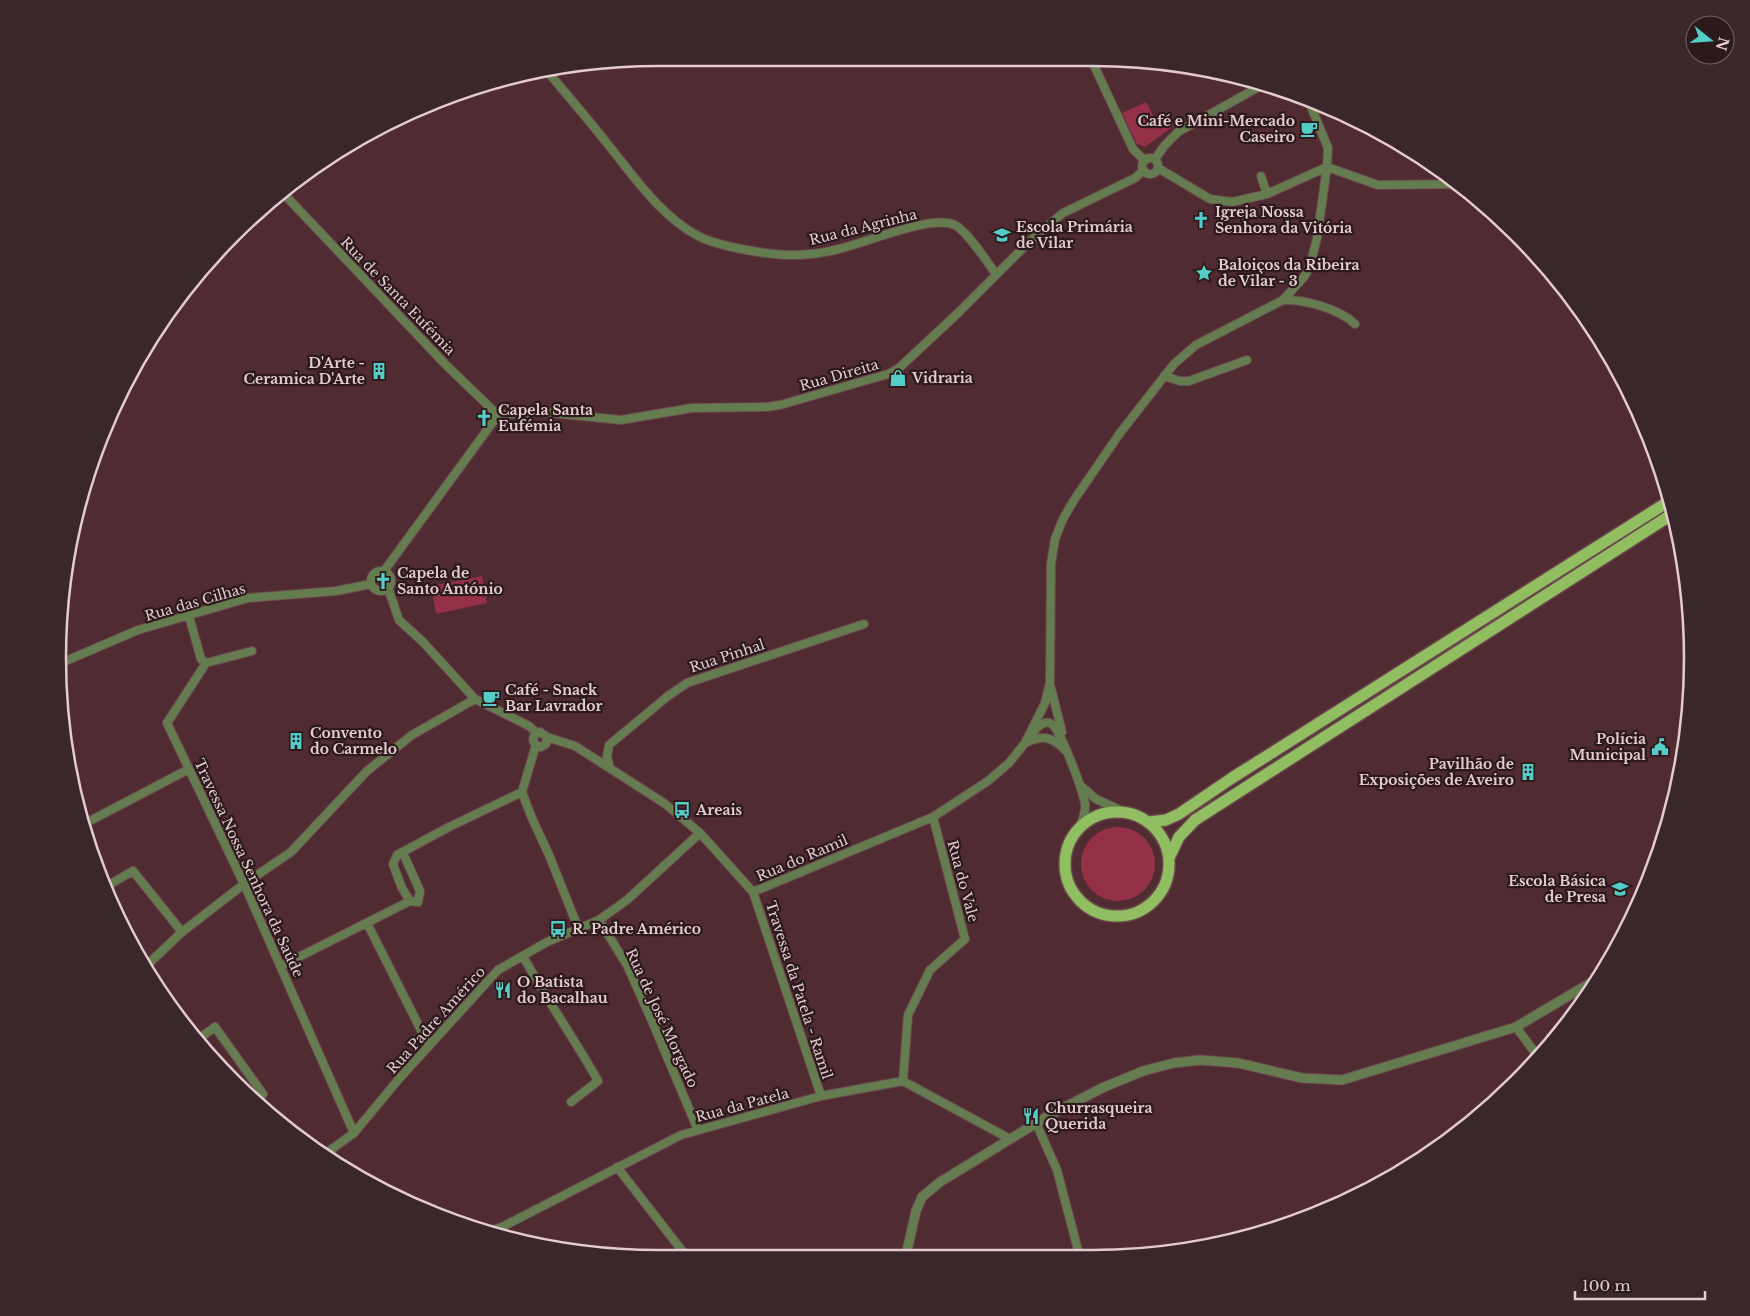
<svg xmlns="http://www.w3.org/2000/svg" width="1750" height="1316" viewBox="0 0 1750 1316" font-family="'Libre Baskerville',serif">
	<style>
		.green { fill: #943147 }
		.lines { fill: none; stroke-linecap: round; stroke-linejoin: round }
		.minor-casing { stroke: #6b484d; stroke-width: 10 }
		.tertiary-casing { stroke: #6b484d; stroke-width: 11 }
		.primary-casing { stroke: #6b484d; stroke-width: 14 }
		.minor { stroke: #657c50; stroke-width: 8 }
		.tertiary { stroke: #657c50; stroke-width: 9 }
		.primary { stroke: #90be61; stroke-width: 11 }
		.labels { text-anchor: middle; dominant-baseline: central; stroke-width: 4.5; stroke-linejoin: round; paint-order: stroke }
		.poi-label { font-size: 14px; font-weight: bold; fill: #e4cbce; stroke: #2b191c; text-anchor: start }
		.street-label { font-size: 14px; fill: #e4cbce; stroke: #2b191c }
		.rim { fill: none; stroke: #e4cbce; stroke-width: 2.5 }
	</style>
	<rect width="100%" height="100%" fill="#502b31"/>
	<!-- green -->
	<path class="green" d="M1146 102 1154 117 1166 112 1175 125 1145 147 1137 144 1122 113Z
		M482 576 487 603 436 614 431 586Z
		M1081 864a37 37 0 1 1 74 0a37 37 0 1 1-74 0Z"/>
	<g class="lines">
		<!-- minor casing -->
		<g class="minor-casing">
			<path id="minor" d="M1091 59 1133 149 1145 161
				M548 72C567 95 587 118 606 142 632 174 660 216 698 236 712 243 726 246 741 249 777 256 803 258 839 249 865 243 932 214 955 225 968 232 987 262 996 274
				M1396 143 1397 145 1399 144
				M1142 166a8 8 0 1 1 16 0a8 8 0 1 1-16 0Z
				M1155 159 1165 145 1178 132 1264 84
				M1327 167 1378 185 1458 184
				M1158 168 1210 199 1232 202 1267 194 1327 167
				M1261 176 1267 194
				M282 192 445 364 498 415
				M1283 300C1304 299 1340 309 1355 324
				M1164 376 1180 381H1189L1247 360
				M498 415 542 412 621 420 692 408 766 407 780 405 888 374 898 369 958 313 1031 240 1063 213 1135 178 1144 170
				M371 581a10 10 0 1 1 20 0a10 10 0 1 1-20 0Z
				M384 571 498 415
				M388 588 399 620 423 642 475 699 529 726 537 733
				M189 616 201 659 206 663
				M252 651 206 663 167 723 244 884 354 1133
				M61 663 138 630 248 598 336 591 371 584
				M1051 688 1062 732
				M1034 731C1037 727 1044 721 1050 723 1060 726 1083 792 1085 804 1086 812 1083 819 1080 826
				M547 737 546 744 541 747 536 745C531 740 533 734 540 732L547 737 575 746 664 803 700 833 753 892 933 817 988 781 1009 763 1025 743 1045 703 1050 683 1051 564 1055 539 1063 519 1074 500 1120 433 1174 364 1196 345 1283 300 1304 277 1310 266 1317 238 1327 167 1328 148 1308 99
				M1025 743C1042 735 1052 736 1065 750
				M536 745 522 792 531 816 549 855 579 930
				M610 768 607 757 609 745 668 696 687 683 864 624
				M1081 786 1096 799 1122 811
				M84 824 189 769
				M403 853 420 891 418 902 410 901
				M105 887 133 871 182 932
				M753 892 821 1096
				M599 920 627 965 652 1021 698 1130
				M367 923 429 1046
				M523 956C546 999 574 1038 598 1081L571 1102
				M281 966 410 901 402 888 393 864 397 855 449 827 522 792
				M144 968 182 932 244 884 291 852 367 771 412 735 475 699
				M1516 1027 1539 1058
				M197 1040 215 1027 263 1094 254 1101
				M903 1081 908 1015 930 970 965 939 933 817
				M1036 1123 1057 1170 1079 1254
				M325 1154 354 1133 398 1080 498 970 547 942 599 920 627 900 700 833
				M617 1167 687 1257
				M488 1232 502 1227 681 1135 821 1096 903 1081 1010 1139"/>
		</g>
		<!-- tertiary casing -->
		<g class="tertiary-casing">
			<path id="tertiary" d="M906 1255 916 1211 922 1197 940 1182 1048 1116 1102 1088 1143 1071 1174 1063 1200 1060 1238 1063 1302 1078 1342 1080 1516 1027 1597 979"/>
		</g>
		<!-- primary casing -->
		<g class="primary-casing">
			<path id="primary" d="M1065 864a52 52 0 1 1 104 0a52 52 0 1 1-104 0Z
				M1149 822 1166 820 1179 814 1232 778 1671 500
				M1169 858 1179 837 1195 820 1674 513"/>
		</g>
		<!-- minor -->
		<use href="#minor" class="minor"/>
		<!-- tertiary -->
		<use href="#tertiary" class="tertiary"/>
		<!-- primary -->
		<use href="#primary" class="primary"/>
	</g>
	<!-- icons -->
	<defs>
		<g id="cafe-bare" transform="scale(1.35)"><path d="M-5.5-4.5H6V0H3Q3 3.5 0 3.5H-2.5Q-5.5 3.5-5.5 0ZM3-3.2v2h1.7v-2ZM-6 4.5H4V6H-6Z" fill="#54cdc7" stroke="#2b191c" stroke-width="2.5" paint-order="stroke"/></g>
		<g id="church-bare" transform="scale(1.35)"><path d="M-1.2-6h2.4v3.5h3.3v2.4h-3.3V6h-2.4V-.1h-3.3v-2.4h3.3Z" fill="#54cdc7" stroke="#2b191c" stroke-width="2.5" paint-order="stroke"/></g>
		<g id="school-bare" transform="scale(1.35)"><path d="M0-5L7-2L0 1L-7-2ZM-4 1L0 2.5L4 1V4Q0 6-4 4Z" fill="#54cdc7" stroke="#2b191c" stroke-width="2.5" paint-order="stroke"/></g>
		<g id="sight-bare" transform="scale(1.35)"><path d="M0-6L1.8-2.2L6-1.7L2.9 1.2L3.7 5.4L0 3.3L-3.7 5.4L-2.9 1.2L-6-1.7L-1.8-2.2Z" fill="#54cdc7" stroke="#2b191c" stroke-width="2.5" paint-order="stroke"/></g>
		<g id="building-bare" transform="scale(1.35)"><path d="M-4-6H4V6H1V3H-1V6H-4ZM-2.5-4.3h1.7v1.8h-1.7ZM.8-4.3h1.7v1.8H.8ZM-2.5-1h1.7V.8h-1.7ZM.8-1h1.7V.8H.8Z" fill="#54cdc7" stroke="#2b191c" stroke-width="2.5" paint-order="stroke"/></g>
		<g id="shop-bare" transform="scale(1.35)"><path d="M-5-2.5h2.3a2.7 3.5 0 0 1 5.4 0H5L5.5 6h-11ZM-1.5-2.5h3a1.5 2.3 0 0 0-3 0Z" fill="#54cdc7" stroke="#2b191c" stroke-width="2.5" paint-order="stroke"/></g>
		<g id="civic-bare" transform="scale(1.35)"><path d="M-.6-6.5H3V-4.5H.6V-3L4-1V1h2V6H-6V1h2V-1L-.6-3ZM-1.2 2.5V6h2.4V2.5Z" fill="#54cdc7" stroke="#2b191c" stroke-width="2.5" paint-order="stroke"/></g>
		<g id="bus-bare" transform="scale(1.35)"><path d="M-5-6H5V4H4V6H2V4H-2V6H-4V4H-5ZM-3.5-4V0h7V-4ZM-3.5 1.2v1.5H-2V1.2ZM2 1.2v1.5H3.5V1.2Z" fill="#54cdc7" stroke="#2b191c" stroke-width="2.5" paint-order="stroke"/></g>
		<g id="restaurant-bare" transform="scale(1.35)"><path d="M-5-6h1v4h1v-4h1v4h1v-4h1v5L-1.5 .5V6h-2V.5L-5-1ZM5-6V6H3V1.5H1.5Q1.5-4 5-6Z" fill="#54cdc7" stroke="#2b191c" stroke-width="2.5" paint-order="stroke"/></g>
	</defs>
	<g fill-rule="evenodd">
		<use href="#cafe-bare" x="1309" y="129"/>
		<use href="#church-bare" x="1201" y="220"/>
		<use href="#school-bare" x="1002" y="235"/>
		<use href="#sight-bare" x="1204" y="273"/>
		<use href="#building-bare" x="379" y="371"/>
		<use href="#shop-bare" x="898" y="378"/>
		<use href="#church-bare" x="484" y="418"/>
		<use href="#church-bare" x="383" y="581"/>
		<use href="#cafe-bare" x="491" y="698"/>
		<use href="#building-bare" x="296" y="741"/>
		<use href="#civic-bare" x="1660" y="747"/>
		<use href="#building-bare" x="1528" y="772"/>
		<use href="#bus-bare" x="682" y="810"/>
		<use href="#school-bare" x="1620" y="889"/>
		<use href="#bus-bare" x="558" y="929"/>
		<use href="#restaurant-bare" x="503" y="990"/>
		<use href="#restaurant-bare" x="1031" y="1116"/>
	</g>
	<g class="labels">
		<!-- poi labels -->
		<g class="poi-label">
			<text x="1295" y="121" text-anchor="end">Café e Mini-Mercado<tspan x="1295" dy="16">Caseiro</tspan></text>
			<text x="1215" y="212">Igreja Nossa<tspan x="1215" dy="16">Senhora da Vitória</tspan></text>
			<text x="1016" y="227">Escola Primária<tspan x="1016" dy="16">de Vilar</tspan></text>
			<text x="1218" y="265">Baloiços da Ribeira<tspan x="1218" dy="16">de Vilar - 3</tspan></text>
			<text x="365" y="363" text-anchor="end">D'Arte -<tspan x="365" dy="16">Ceramica D'Arte</tspan></text>
			<text x="912" y="378">Vidraria</text>
			<text x="498" y="410">Capela Santa<tspan x="498" dy="16">Eufémia</tspan></text>
			<text x="397" y="573">Capela de<tspan x="397" dy="16">Santo António</tspan></text>
			<text x="505" y="690">Café - Snack<tspan x="505" dy="16">Bar Lavrador</tspan></text>
			<text x="310" y="733">Convento<tspan x="310" dy="16">do Carmelo</tspan></text>
			<text x="1646" y="739" text-anchor="end">Polícia<tspan x="1646" dy="16">Municipal</tspan></text>
			<text x="1514" y="764" text-anchor="end">Pavilhão de<tspan x="1514" dy="16">Exposições de Aveiro</tspan></text>
			<text x="696" y="810">Areais</text>
			<text x="1606" y="881" text-anchor="end">Escola Básica<tspan x="1606" dy="16">de Presa</tspan></text>
			<text x="572" y="929">R. Padre Américo</text>
			<text x="517" y="982">O Batista<tspan x="517" dy="16">do Bacalhau</tspan></text>
			<text x="1045" y="1108">Churrasqueira<tspan x="1045" dy="16">Querida</tspan></text>
		</g>
		<!-- street labels -->
		<g class="street-label">
			<text transform="translate(863 227) rotate(-14)">Rua da Agrinha</text>
			<text transform="translate(398 296) rotate(46)">Rua de Santa Eufémia</text>
			<text transform="translate(839 375) rotate(-16)">Rua Direita</text>
			<text transform="translate(195 602) rotate(-16)">Rua das Cilhas</text>
			<text transform="translate(727 656) rotate(-18)">Rua Pinhal</text>
			<text transform="translate(802 858) rotate(-23)">Rua do Ramil</text>
			<text transform="translate(249 868) rotate(65)">Travessa Nossa Senhora da Saúde</text>
			<text transform="translate(963 881) rotate(75)">Rua do Vale</text>
			<text transform="translate(799 990) rotate(72)">Travessa da Patela - Ramil</text>
			<text transform="translate(662 1018) rotate(65)">Rua de José Morgado</text>
			<text transform="translate(436 1020) rotate(-48)">Rua Padre Américo</text>
			<text transform="translate(742 1105) rotate(-15)">Rua da Patela</text>
		</g>
	</g>
	<!-- crop -->
	<path d="M0 0H1750V1316H0ZM658 66H1092A592 592 0 0 1 1684 658V658A592 592 0 0 1 1092 1250H658A592 592 0 0 1 66 658V658A592 592 0 0 1 658 66Z" fill="#3a272a" fill-rule="evenodd"/>
	<path class="rim" d="M658 66H1092A592 592 0 0 1 1684 658V658A592 592 0 0 1 1092 1250H658A592 592 0 0 1 66 658V658A592 592 0 0 1 658 66Z"/>
	<!-- north arrow -->
	<g transform="translate(1710 40) rotate(107)"><circle r="24" fill="#2b191c" stroke="#756063"/>
	<path d="M0-4L9 19L0 12L-9 19Z" fill="#54cdc7"/>
	<text y="-8" font-size="14" font-weight="bold" text-anchor="middle" fill="#e4cbce">N</text>
	</g>
	<!-- scale -->
	<path d="M1575 1291v8h130v-8" fill="none" stroke="#e4cbce" stroke-width="2.5"/>
	<text x="1582" y="1291" font-size="15" fill="#e4cbce" stroke="#2b191c" stroke-width="4" paint-order="stroke">100 m</text>
</svg>
